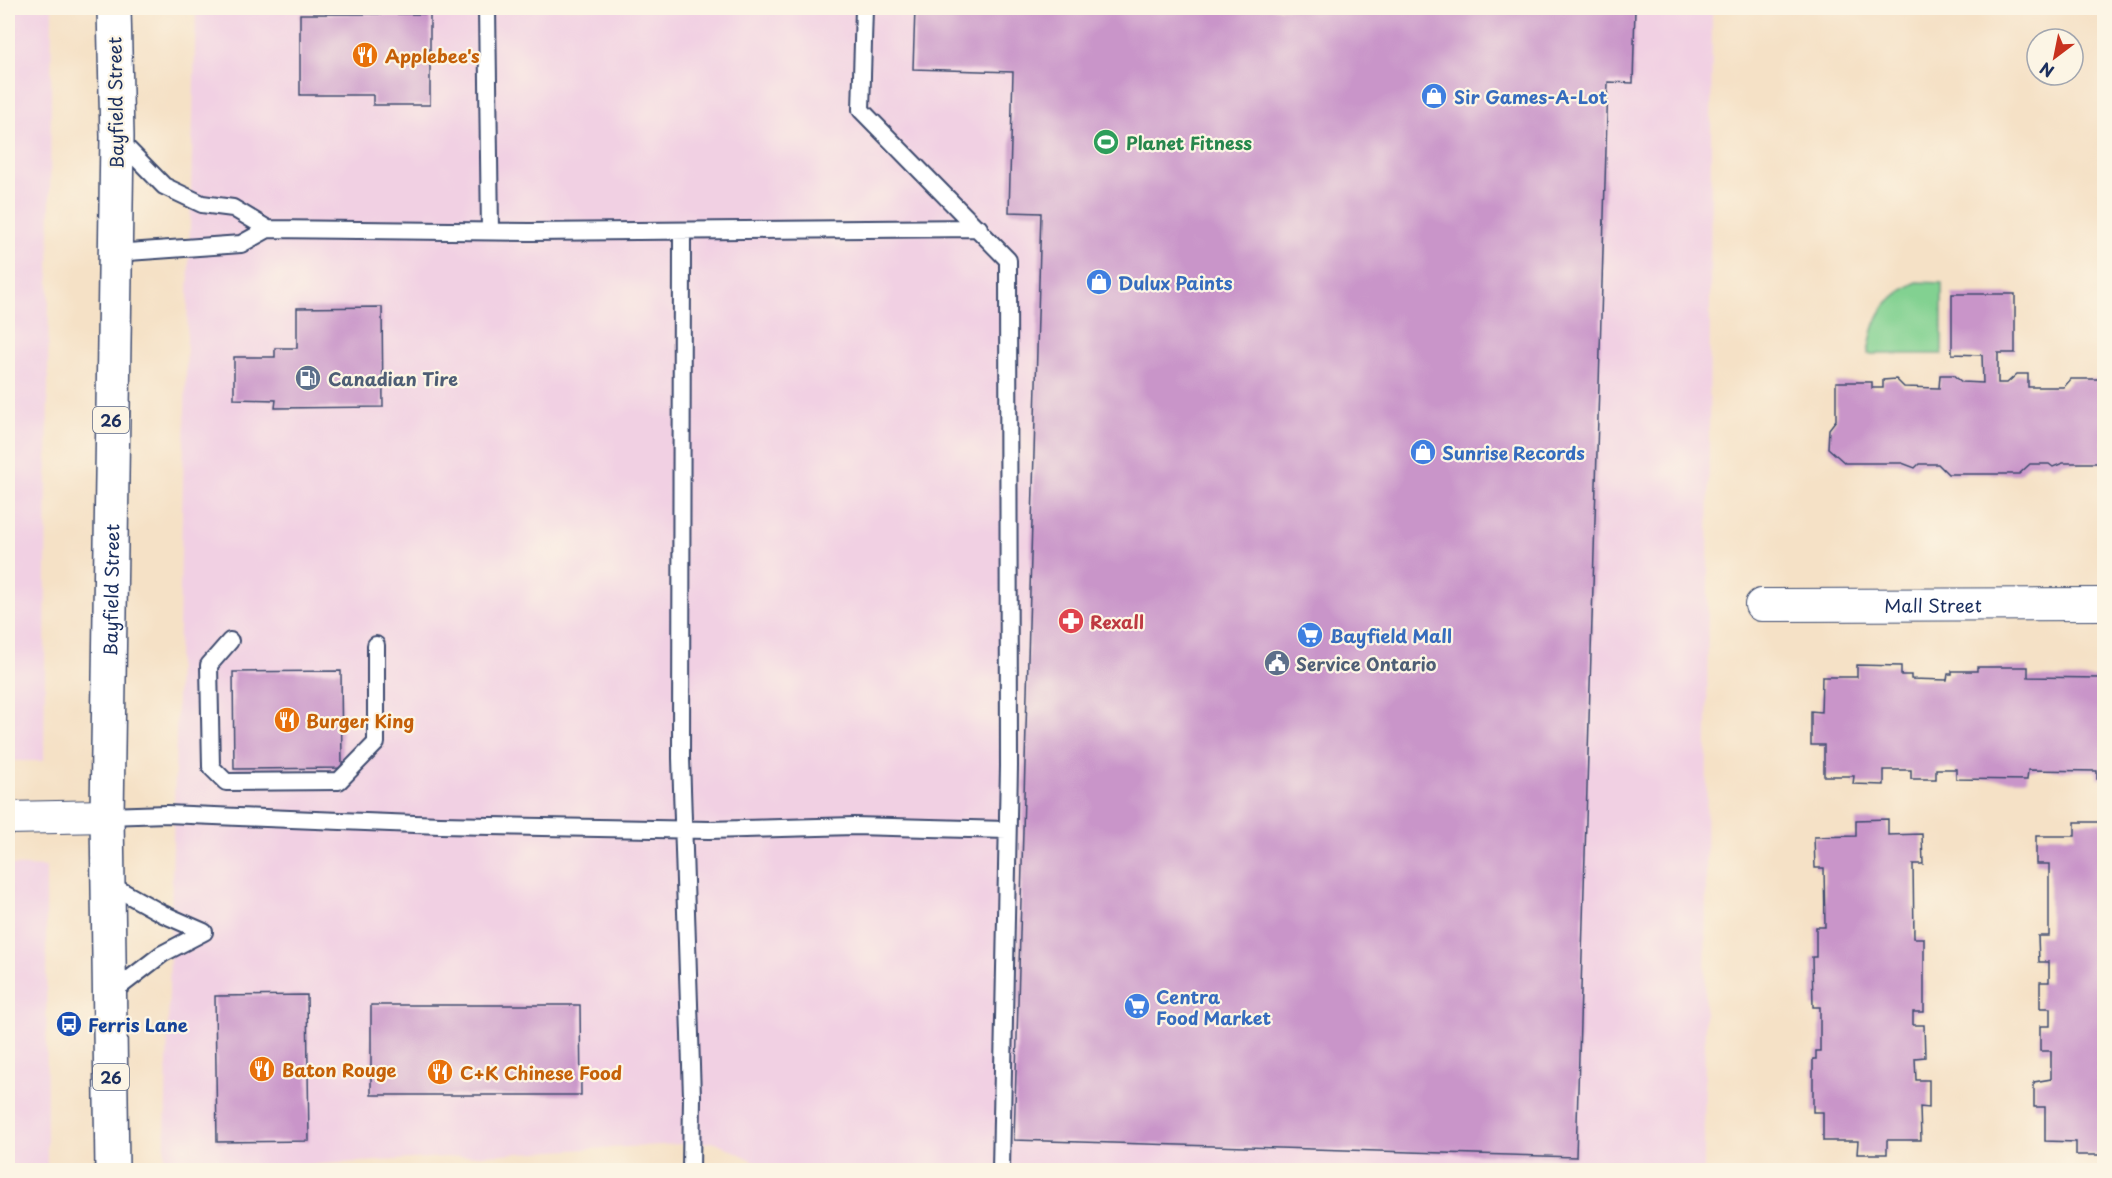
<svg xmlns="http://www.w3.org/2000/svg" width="2112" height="1178" viewBox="0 0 2112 1178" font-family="'Playpen Sans',sans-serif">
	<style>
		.built { fill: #f1d0e3 }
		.green { fill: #82d191; stroke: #4e8078; stroke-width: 1.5 }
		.building { fill: #c995c9 }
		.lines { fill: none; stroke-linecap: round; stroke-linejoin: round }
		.lane-casing { stroke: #3c4a6e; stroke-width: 20 }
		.street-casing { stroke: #3c4a6e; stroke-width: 34 }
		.primary-casing { stroke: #3c4a6e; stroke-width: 36 }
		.lane { stroke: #fff; stroke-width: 16 }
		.street { stroke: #fff; stroke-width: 32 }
		.primary { stroke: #fff; stroke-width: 33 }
		.labels { text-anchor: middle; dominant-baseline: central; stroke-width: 4.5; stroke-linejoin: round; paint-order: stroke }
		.shield { fill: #fcf5e5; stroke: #5e6a86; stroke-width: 1.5 }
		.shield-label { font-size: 16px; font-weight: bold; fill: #1b2f5e }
		.food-label { font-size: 18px; font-weight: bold; fill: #c56008; stroke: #fcf5e5; text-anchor: start }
		.shop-label { font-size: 18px; font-weight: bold; fill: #366cbe; stroke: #fcf5e5; text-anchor: start }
		.street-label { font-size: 18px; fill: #1b2f5e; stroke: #fcf5e5 }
		.leisure-label { font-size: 18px; font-weight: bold; fill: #27864d; stroke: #fcf5e5; text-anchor: start }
		.service-label { font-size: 18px; font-weight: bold; fill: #4e5e75; stroke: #fcf5e5; text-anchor: start }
		.health-label { font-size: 18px; font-weight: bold; fill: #be3a42; stroke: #fcf5e5; text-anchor: start }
		.transit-label { font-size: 18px; font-weight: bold; fill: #164399; stroke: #fcf5e5; text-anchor: start }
	</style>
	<rect width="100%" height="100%" fill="#fcf5e5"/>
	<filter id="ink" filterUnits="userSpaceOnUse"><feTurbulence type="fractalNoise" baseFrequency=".0167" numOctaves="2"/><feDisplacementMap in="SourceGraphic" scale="12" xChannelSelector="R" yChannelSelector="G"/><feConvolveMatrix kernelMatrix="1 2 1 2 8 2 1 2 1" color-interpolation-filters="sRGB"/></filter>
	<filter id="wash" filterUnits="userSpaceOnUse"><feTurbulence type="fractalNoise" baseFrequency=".008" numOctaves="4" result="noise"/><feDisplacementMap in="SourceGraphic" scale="24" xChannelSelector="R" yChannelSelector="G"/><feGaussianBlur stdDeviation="1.35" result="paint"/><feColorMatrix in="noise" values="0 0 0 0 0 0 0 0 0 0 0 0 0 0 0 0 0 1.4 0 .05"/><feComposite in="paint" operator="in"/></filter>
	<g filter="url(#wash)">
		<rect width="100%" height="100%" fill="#f5e1c6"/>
		<!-- built -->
		<path class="built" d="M8 8H52L44 761H8Z
			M196 8H1712L1704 1170H772L716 1142 216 1170H164Z
			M8 865 46 867 47 1170H8Z"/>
		<!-- green -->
		<path class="green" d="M1917 282 1942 283V354H1868C1873 318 1883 298 1917 282Z"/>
		<g id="blocks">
			<!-- building -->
			<path class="building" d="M915 8H1635L1633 83 1608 82 1576 1157 1014 1140 1041 213 1009 212 1013 72 913 69Z
				M300 14H430V105H373V95H300Z
				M1952 294H2015V353H1998V383H2007L2017 374H2028V387H2064L2071 379H2104V463H2063L2053 467 2049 464H2030L2019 474H1948L1938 464H1919L1915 468 1902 463H1845L1828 448 1829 429 1836 420V382H1872V388H1883V380L1896 379 1904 387 1939 388 1940 375H1953L1962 382 1983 383 1982 355 1952 354Z
				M382 307 383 407 275 408 276 400 234 399V357H275V348H297V308Z
				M2100 664H2104V779H2097V771L2028 770 2027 780 1956 779V769H1936V779H1911V770H1884V785L1853 784 1854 776H1824V745H1811V711L1821 712 1822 677H1857V665L1901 666V675H1911V679L1947 680 1948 674H1952V671H1977V667H2028V677L2100 678Z
				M341 671 342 768 234 769 233 672Z
				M1888 819V835L1922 834 1923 864H1913L1914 938H1924V1012H1913V1025H1924L1925 1057 1915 1058 1916 1080H1929V1108L1920 1107 1921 1140H1887V1154H1857L1858 1141H1823V1112H1813V1059H1816V1051H1820V1007H1813L1812 957H1816V927H1825L1824 868H1815L1814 837 1856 836V820Z
				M2075 822H2103L2104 835V1155H2076V1142L2045 1141V1107H2034V1082L2051 1079V1051H2040V1026H2050V1008H2040V982H2049V962H2039L2038 936H2049V864H2036V836H2075Z
				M307 995 309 1141 217 1142 215 996Z
				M371 1005H580L581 1095H371Z"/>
		</g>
	</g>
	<g filter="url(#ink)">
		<use href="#blocks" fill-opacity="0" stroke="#3c4a6e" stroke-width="1.5"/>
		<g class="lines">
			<!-- lane casing -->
			<g class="lane-casing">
				<path id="lane" d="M487 8 490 231
					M864 8 861 110 1008 260 1009 766 1001 1170
					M119 140 164 186 202 204 233 208 268 229
					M682 231 681 758 692 1096 691 1170
					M114 253 241 244 268 229 530 232 979 228
					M230 641 209 665 211 767 226 782 339 781 376 743V645
					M107 816 166 814 440 825 709 830 854 826 1007 830
					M107 883 163 914 204 932 162 954 110 994"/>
			</g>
			<!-- street casing -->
			<g class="street-casing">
				<g id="street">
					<path id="s1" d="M1761 605 2104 604"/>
					<path d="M8 818 107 816"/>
				</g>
			</g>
			<!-- primary casing -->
			<g class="primary-casing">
				<g id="primary">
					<path id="s2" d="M112 1170 107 816 117 137 114 8"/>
				</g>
			</g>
			<!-- lane -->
			<use href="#lane" class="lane"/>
			<!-- street -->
			<use href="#street" class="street"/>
			<!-- primary -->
			<use href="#primary" class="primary"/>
		</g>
	</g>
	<!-- icons -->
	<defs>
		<g id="restaurant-disc" transform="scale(1.35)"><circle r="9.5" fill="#e8710a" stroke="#fcf5e5"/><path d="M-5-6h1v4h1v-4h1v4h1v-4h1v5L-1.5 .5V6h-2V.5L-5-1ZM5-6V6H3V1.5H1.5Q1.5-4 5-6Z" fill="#fff"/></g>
		<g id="shop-disc" transform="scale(1.35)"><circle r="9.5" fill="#3f7fe0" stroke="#fcf5e5"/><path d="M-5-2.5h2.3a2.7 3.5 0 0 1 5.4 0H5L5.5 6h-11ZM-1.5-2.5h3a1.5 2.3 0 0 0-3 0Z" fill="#fff"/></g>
		<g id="stadium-disc" transform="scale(1.35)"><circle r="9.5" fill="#2e9e5b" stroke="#fcf5e5"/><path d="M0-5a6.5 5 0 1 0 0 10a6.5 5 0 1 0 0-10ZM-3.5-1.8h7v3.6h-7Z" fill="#fff"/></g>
		<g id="fuel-disc" transform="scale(1.35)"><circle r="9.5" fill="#5c6f8a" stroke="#fcf5e5"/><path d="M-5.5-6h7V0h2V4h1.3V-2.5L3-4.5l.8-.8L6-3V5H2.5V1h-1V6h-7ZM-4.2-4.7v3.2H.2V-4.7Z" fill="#fff"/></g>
		<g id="pharmacy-disc" transform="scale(1.35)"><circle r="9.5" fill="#e0444e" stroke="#fcf5e5"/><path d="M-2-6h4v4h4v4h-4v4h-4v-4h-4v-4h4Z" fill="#fff"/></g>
		<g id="supermarket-disc" transform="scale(1.35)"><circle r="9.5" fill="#3f7fe0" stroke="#fcf5e5"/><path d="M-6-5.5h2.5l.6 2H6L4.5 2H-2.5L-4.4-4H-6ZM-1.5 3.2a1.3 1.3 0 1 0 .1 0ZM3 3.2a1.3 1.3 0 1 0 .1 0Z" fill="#fff"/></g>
		<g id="civic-disc" transform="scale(1.35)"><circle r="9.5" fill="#5c6f8a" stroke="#fcf5e5"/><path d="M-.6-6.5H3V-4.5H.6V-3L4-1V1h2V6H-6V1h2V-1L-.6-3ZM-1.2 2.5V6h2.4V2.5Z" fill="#fff"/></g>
		<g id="bus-disc" transform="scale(1.35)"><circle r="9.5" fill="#1a4fb4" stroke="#fcf5e5"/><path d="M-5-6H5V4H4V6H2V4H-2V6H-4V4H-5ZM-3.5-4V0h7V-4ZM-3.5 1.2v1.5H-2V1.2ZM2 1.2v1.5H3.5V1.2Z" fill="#fff"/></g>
	</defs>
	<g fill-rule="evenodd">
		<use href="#restaurant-disc" x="365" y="55"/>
		<use href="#shop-disc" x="1434" y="96"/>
		<use href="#stadium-disc" x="1106" y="142"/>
		<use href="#shop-disc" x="1099" y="282"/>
		<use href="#fuel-disc" x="308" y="378"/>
		<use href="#shop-disc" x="1423" y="452"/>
		<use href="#pharmacy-disc" x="1071" y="621"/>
		<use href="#supermarket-disc" x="1310" y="635"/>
		<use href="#civic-disc" x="1277" y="663"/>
		<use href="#restaurant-disc" x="287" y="720"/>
		<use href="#supermarket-disc" x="1137" y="1006"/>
		<use href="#bus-disc" x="69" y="1024"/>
		<use href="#restaurant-disc" x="262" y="1069"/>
		<use href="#restaurant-disc" x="440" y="1072"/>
	</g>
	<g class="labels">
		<!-- shield labels -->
		<g class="shield">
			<rect x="93" y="407" width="36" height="26" rx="4.5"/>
			<rect x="93" y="1064" width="36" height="26" rx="4.5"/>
		</g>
		<g class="shield-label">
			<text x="111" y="420">26</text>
			<text x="111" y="1077">26</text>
		</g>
		<!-- food labels -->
		<g class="food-label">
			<text x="385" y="55">Applebee's</text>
			<text x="306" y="720">Burger King</text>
			<text x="282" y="1069">Baton Rouge</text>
			<text x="460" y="1072">C+K Chinese Food</text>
		</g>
		<!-- shop labels -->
		<g class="shop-label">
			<text x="1454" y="96">Sir Games-A-Lot</text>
			<text x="1118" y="282">Dulux Paints</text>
			<text x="1442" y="452">Sunrise Records</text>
			<text x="1330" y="635">Bayfield Mall</text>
			<text x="1156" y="996">Centra<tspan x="1156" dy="21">Food Market</tspan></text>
		</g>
		<!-- street labels -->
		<g class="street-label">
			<text transform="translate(115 103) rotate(-91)">Bayfield Street</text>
			<text stroke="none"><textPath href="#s2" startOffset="580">Bayfield Street</textPath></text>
			<text stroke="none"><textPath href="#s1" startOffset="172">Mall Street</textPath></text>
		</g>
		<!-- leisure labels -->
		<g class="leisure-label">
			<text x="1126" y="142">Planet Fitness</text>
		</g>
		<!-- service labels -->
		<g class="service-label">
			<text x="328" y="378">Canadian Tire</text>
			<text x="1296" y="663">Service Ontario</text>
		</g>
		<!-- health labels -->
		<g class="health-label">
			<text x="1090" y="621">Rexall</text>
		</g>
		<!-- transit labels -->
		<g class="transit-label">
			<text x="88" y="1024">Ferris Lane</text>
		</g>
	</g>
	<!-- margin -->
	<rect width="2112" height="1178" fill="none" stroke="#fcf5e5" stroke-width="30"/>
	<!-- north arrow -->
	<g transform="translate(2055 57) rotate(212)"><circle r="28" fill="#fcf5e5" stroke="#a2a6af" stroke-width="1.5"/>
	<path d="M0-4.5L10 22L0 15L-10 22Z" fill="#c8321e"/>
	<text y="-9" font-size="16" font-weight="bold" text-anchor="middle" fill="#1b2f5e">N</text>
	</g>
</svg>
